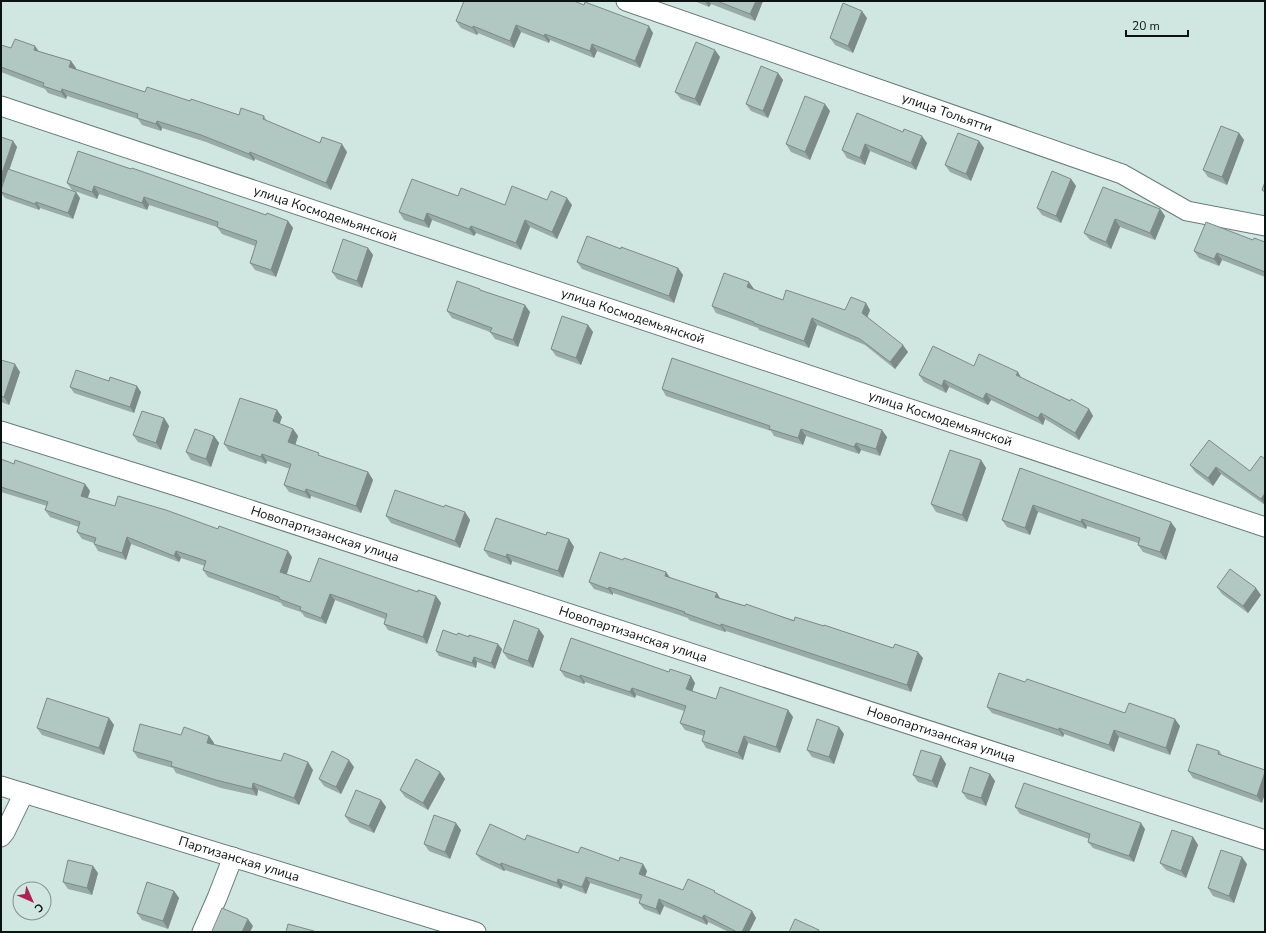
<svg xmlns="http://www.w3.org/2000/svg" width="1266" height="933" viewBox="0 0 1266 933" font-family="'Nunito Sans',sans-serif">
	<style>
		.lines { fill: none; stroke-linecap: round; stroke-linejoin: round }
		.minor-casing { stroke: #687c77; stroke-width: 21 }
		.minor { stroke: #fff; stroke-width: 19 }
		.wall { fill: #98aba6 }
		.shaded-wall { fill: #7c8b87 }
		.building { fill: #b1c7c1; stroke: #7c8b87 }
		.labels { text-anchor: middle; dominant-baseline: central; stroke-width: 4; stroke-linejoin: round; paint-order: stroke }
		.street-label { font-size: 13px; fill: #0c1412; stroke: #d0e6e1 }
	</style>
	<rect width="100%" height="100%" fill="#d0e6e1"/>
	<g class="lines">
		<!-- minor casing -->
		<g class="minor-casing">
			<g id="minor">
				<path id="s1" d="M626 1 1122 174 1187 211 1265 226"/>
				<path id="s2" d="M1 106 1265 527"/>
				<path id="s3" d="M1 431 186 489 1265 840"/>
				<path id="s4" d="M1 786 476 932"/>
				<path d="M1 837 5 832 24 793"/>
				<path d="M202 932 217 898 233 857"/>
			</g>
		</g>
		<!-- minor -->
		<use href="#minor" class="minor"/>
	</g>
	<!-- wall -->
	<path class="wall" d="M694 1H763L755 21 711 4 709 7Z
		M867 18 853 53 835 45 830 38Z
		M456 21 653 33 640 68 597 51 594 58 550 40 549 43 521 32 514 48 478 33 477 35 461 28Z
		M1 45 11 48 38 51 71 61 76 68V70L145 92 190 101 239 115 264 116 267 121 320 143 347 152 331 190 255 159 254 161 206 142 162 128 161 131 142 125 138 119 67 96 66 99 48 93 45 89 1 72Z
		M720 57 700 106 681 99 675 92Z
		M778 73 783 80 768 118 751 111 746 104Z
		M830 111 810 160 791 152 786 144Z
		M857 113 927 143 916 170 870 151 865 165 847 158 842 150Z
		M1239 133 1244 140 1227 185 1208 177 1203 170Z
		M1 137 13 141 17 147 9 170 80 198 73 219 40 208 39 210 5 198 1 193V190L3 185 1 184Z
		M979 141 984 148 971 181 950 172 945 165Z
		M78 151 266 215 288 221 293 228 276 277 255 270 250 263 255 246 222 234 217 227 149 205 147 210 99 194 97 199 72 190 67 183Z
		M1071 179 1076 186 1061 223 1042 215 1037 208Z
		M1103 187 1160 209 1165 216 1155 240 1120 227 1111 249 1090 240 1084 233Z
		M458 196 505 205 547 200 572 205 557 239 530 227 521 250 476 233 474 236 432 220 429 228 404 220 399 212Z
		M1253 240 1265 242V277L1222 260 1219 266 1199 258 1194 251Z
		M368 248 373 255 362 288 337 279 332 272Z
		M621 249 678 268 683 275 674 303 582 269 577 262Z
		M753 289 783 300 845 310H870L867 318 908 352 895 369 865 345 817 325 809 348 759 330 758 328 716 313 712 306 754 289Z
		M481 291 530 312 518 347 495 339 490 332 452 318 447 311Z
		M588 325 593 332 581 365 556 356 551 349Z
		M1 360 20 372 9 405 1 402Z
		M974 366 1022 378 1089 409 1093 416 1079 440 1045 419 1043 425 991 400 988 405 949 387 946 393 924 382 919 375Z
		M70 387 141 392 134 413 74 393Z
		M662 389 887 437 880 456 861 450 859 454 806 436 803 445 774 436 771 431 666 396Z
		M277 410 282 417 279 424 293 429 298 436 295 445 322 457 368 472 373 480 361 513 311 496 310 499 289 492 284 485 290 469 267 461 266 464 229 451 224 444Z
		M164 418 169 426 161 450 138 442 133 435Z
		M214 436 219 443 211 467 191 460 186 452Z
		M1 459 14 464 85 484 90 491 88 498 115 506 292 557 287 574 310 582 418 592 436 596 441 603 427 644 388 630 384 624 385 619 335 600 326 624 305 617 301 612 283 606 281 603 208 577 203 570 205 566 181 558 179 562 131 544 126 560 98 551 94 544V543L82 539 77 532 79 527 50 517 45 510 47 506 1 492Z
		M1265 459V505L1221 474 1213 486 1195 472 1190 465 1250 471Z
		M981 460 986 468 967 522 936 512 931 504Z
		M1020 468 1176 529 1166 560 1143 552 1138 545V543L1087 526 1086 529 1038 512 1030 535 1007 527 1002 520Z
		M444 507 465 512 470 520 460 548 391 523 386 516Z
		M546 535 569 539 574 547 563 578 512 561 511 565 489 557 484 550Z
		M623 560 666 572 669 577 720 598 923 658 911 692 726 631 725 632 689 620 688 618 613 593V595L594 589 589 582Z
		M1217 587 1261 595 1248 613 1222 594Z
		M544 636 533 668 508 659 503 652Z
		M502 649 495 669 477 662 476 668 439 656 436 651Z
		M560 670 695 683 692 691 716 699 788 710 793 717 780 753 748 743 743 760 706 748 702 741 704 736 685 730 680 723 684 711 636 695 635 698 585 682 584 684 565 677Z
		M1025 682 1125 713 1180 726 1170 755 1119 737 1114 752 1064 734 1063 737 992 713 987 707Z
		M109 718 114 725 104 755 42 735 37 728Z
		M844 734 834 764 812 757 807 750Z
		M181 735 209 736 214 743V744L313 770 299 805 258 790 257 796 221 788 176 773 173 768 138 758 133 751Z
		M1219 751 1222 755 1265 770 1262 803 1193 778 1188 771Z
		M941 756 946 764 937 788 918 782 913 775Z
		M354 767 341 794 324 786 319 779Z
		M440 772 445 779 428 810 405 797 400 790Z
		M990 774 995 781 986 806 967 799 962 792Z
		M381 800 386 807 374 833 350 823 345 816Z
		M1015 807 1145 829 1134 862 1093 848 1088 842 1089 839 1020 814Z
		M461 830 450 859 429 851 424 844Z
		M1193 837 1198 845 1186 878 1166 870 1160 863Z
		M525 840 578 853 619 861 643 864 647 871 645 876 683 890 716 893 752 911 756 918 749 932H729L708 922 707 925 664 906 660 915 644 909 639 903 641 900 590 883 586 894 563 885 561 889 505 870 504 871 481 860 476 854Z
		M1247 864 1234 903 1213 896 1208 888Z
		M98 873 92 895 68 889 63 882Z
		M174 891 179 898 168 929 142 920 137 913Z"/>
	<!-- shaded-wall -->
	<path class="shaded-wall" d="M705 1H709L711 4 709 7Z
		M756 1H763L755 21 750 14Z
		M862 11 867 18 853 53 848 46Z
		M516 25 521 32 514 48 510 41Z
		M473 26 478 33 477 35 473 28Z
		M649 26 653 33 640 68 635 61Z
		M545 34 550 40 549 43 544 36Z
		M592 44 597 51 594 58 590 51Z
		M35 46 40 53 34 50Z
		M715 50 720 57 700 106 695 99Z
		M71 61 76 68 74 75 69 67Z
		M778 73 783 80 768 118 763 111Z
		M62 89 67 96 66 99 61 92Z
		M825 104 830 111 810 160 805 152Z
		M157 121 162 128 161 131 156 124Z
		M1239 133 1244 140 1227 185 1222 177Z
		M922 136 927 143 916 170 911 163Z
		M13 141 17 147 4 185 1 181V176Z
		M979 141 984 148 971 181 966 174Z
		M342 144 347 152 331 190 326 183Z
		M865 144 870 151 865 165 860 158Z
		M250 152 255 159 254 161 249 154Z
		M1071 179 1076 186 1061 223 1056 216Z
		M94 186 99 194 97 199 92 192Z
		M76 192 80 198 73 219 68 213Z
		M144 197 149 205 147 210 142 203Z
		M567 198 572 205 557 239 552 232Z
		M36 202 40 208 39 210 35 204Z
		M1160 209 1165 216 1155 240 1150 233Z
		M427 213 432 220 429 228 424 221Z
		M1115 219 1120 227 1111 249 1106 242Z
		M525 220 530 227 521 250 516 243Z
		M288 221 293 228 276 277 271 270Z
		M471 226 476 233 474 236 469 229Z
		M368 248 373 255 362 288 357 281Z
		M1217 253 1222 260 1219 266 1214 259Z
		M678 268 683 275 674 303 669 296Z
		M749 282 754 289 752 294 747 287Z
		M866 303 870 310 866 320 862 313Z
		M525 305 530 312 518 347 513 340Z
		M812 318 817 325 809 348 804 341Z
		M588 325 593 332 581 365 576 358Z
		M903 345 908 352 895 369 890 362Z
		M15 364 20 372 9 405 4 397Z
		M1018 372 1022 379 1016 375Z
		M944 380 949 387 946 393 942 386Z
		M137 386 141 392 134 413 130 407Z
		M986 393 991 400 988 405 983 399Z
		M1089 409 1093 416 1079 440 1075 433Z
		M277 410 282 417 278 429 273 421Z
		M1041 413 1045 419 1043 425 1038 418Z
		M164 418 169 426 161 450 156 443Z
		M293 429 298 436 294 449 288 442Z
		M801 429 806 436 803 445 798 438Z
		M882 430 887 437 880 456 876 449Z
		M214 436 219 443 211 467 206 459Z
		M856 443 861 450 859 454 854 447Z
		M262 454 267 461 266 464 261 457Z
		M981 460 986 468 967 522 962 515Z
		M1216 467 1221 474 1213 486 1208 478Z
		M368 472 373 480 361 513 356 506Z
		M85 484 90 491 86 502 81 496Z
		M306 489 311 496 310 499 305 492Z
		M1265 493V505L1261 499Z
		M1033 505 1038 512 1030 535 1025 528Z
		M465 512 470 520 460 548 455 541Z
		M1082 519 1087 526 1086 529 1081 522Z
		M1171 522 1176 529 1166 560 1160 552Z
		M127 537 131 544 126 560 122 553Z
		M569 539 574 547 563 578 558 571Z
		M176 551 181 558 179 562 174 556Z
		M288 551 292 557 285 579 280 572Z
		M507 554 512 561 511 565 506 557Z
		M666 572 671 579 665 576Z
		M609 587 613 593V595L608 589Z
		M1256 588 1261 595 1248 613 1243 606Z
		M717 593 721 600 715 597Z
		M330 594 335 600 326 624 321 618Z
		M436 596 441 603 427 644 423 637Z
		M721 624 726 631 725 632 721 626Z
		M539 629 544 636 533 668 528 661Z
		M498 644 502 649 495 669 491 663Z
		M918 652 923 658 911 692 907 685Z
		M474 657 477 662 476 668 472 663Z
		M580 675 585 682 584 684 580 677Z
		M691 676 695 683 691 695 686 689Z
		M632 688 636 695 635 698 630 692Z
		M788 710 793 717 780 753 776 747Z
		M109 718 114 725 104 755 99 748Z
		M1175 719 1180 726 1170 755 1166 748Z
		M839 727 844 734 834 764 829 757Z
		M1059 728 1064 734 1063 737 1059 730Z
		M1114 730 1119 737 1114 752 1109 745Z
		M209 736 214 743 212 750 207 743Z
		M744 736 748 743 743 760 738 753Z
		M941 756 946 764 937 788 932 781Z
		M349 760 354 767 341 794 336 787Z
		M308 762 313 770 299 805 294 798Z
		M440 772 445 779 428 810 423 803Z
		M1265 772V794L1262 803 1257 796Z
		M990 774 995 781 986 806 981 798Z
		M253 783 258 790 257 796 252 789Z
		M381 800 386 807 374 833 369 826Z
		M456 823 461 830 450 859 445 852Z
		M1141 823 1145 829 1134 862 1129 856Z
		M1193 837 1198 845 1186 878 1181 871Z
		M1242 857 1247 864 1234 903 1229 896Z
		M501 863 505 870 504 871 500 865Z
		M643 864 647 871 644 880 639 874Z
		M93 866 98 873 92 895 87 888Z
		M586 877 590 883 586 894 582 887Z
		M558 879 563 885 561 889 557 883Z
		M174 891 179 898 168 929 163 921Z
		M659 899 664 906 660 915 656 909Z
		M752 911 756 918 749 932H742Z
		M704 915 708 922 707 925 702 918Z
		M248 919 253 926 250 932H242Z"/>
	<!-- building -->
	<path class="building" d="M464 1H574L584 5 585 2 649 26 635 61 592 44 590 51 545 34 544 36 516 25 510 41 473 26V28L456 21Z
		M717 1H756L750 14Z
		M843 3 862 11 848 46 830 38Z
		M15 39 35 46 34 50 71 61 69 67 145 92 147 87 190 101 191 99 239 115 241 108 264 116 263 119 320 143 322 137 342 144 326 183 250 152 249 154 201 135 157 121 156 124 137 118 138 114 62 89 61 92 43 86 44 83 1 67V45L11 48Z
		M696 42 715 50 695 99 675 92Z
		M761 66 778 73 763 111 746 104Z
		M805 96 825 104 805 152 786 144Z
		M857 113 903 132 904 129 922 136 911 163 865 144 860 158 842 150Z
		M1221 126 1239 133 1222 177 1203 170Z
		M958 133 979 141 966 174 945 165Z
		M1 137 13 141 1 176Z
		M78 151 131 169 132 168 266 215 267 213 288 221 271 270 250 263 257 241 217 227 218 222 144 197 142 203 94 186 92 192 67 183Z
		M8 169 76 192 68 213 36 202 35 204 1 192V190Z
		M1052 171 1071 179 1056 216 1037 208Z
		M412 179 458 196 461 188 505 205 512 186 547 200 551 191 567 198 552 232 525 220 516 243 471 226 469 229 427 213 424 221 399 212Z
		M1265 182V192L1262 190Z
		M1103 187 1160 209 1150 233 1115 219 1106 242 1084 233Z
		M1206 222 1253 240 1254 238 1265 242V272L1217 253 1214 259 1194 251Z
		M587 236 621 249V247L678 268 669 296 577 262Z
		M343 239 368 248 357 281 332 272Z
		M724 273 749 282 747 287 783 300 786 290 845 310 851 297 866 303 862 313 903 345 890 362 860 339 812 318 804 341 754 323V322L712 306Z
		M457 281 480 289V290L525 305 513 340 490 332 492 328 447 311Z
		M562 316 588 325 576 358 551 349Z
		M933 346 974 366 979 354 1018 372 1016 375 1070 401 1071 399 1089 409 1075 433 1041 413 1038 418 986 393 983 399 944 380 942 386 919 375Z
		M672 358 882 430 876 449 856 443 854 447 801 429 798 438 769 429 770 426 662 389Z
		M1 360 15 364 4 397 1 396Z
		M76 370 109 381 110 377 137 386 130 407 70 387Z
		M240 398 277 410 273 421 293 429 288 442 319 453 318 455 368 472 356 506 306 489 305 492 284 485 291 464 262 454 261 457 224 444Z
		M142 411 164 418 156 443 133 435Z
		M195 429 214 436 206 459 186 452Z
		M1209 440 1250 471 1261 456 1265 459V493L1261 499 1216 467 1208 478 1190 465Z
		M950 450 981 460 962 515 931 504Z
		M1 459 14 464 15 460 85 484 81 496 115 506 118 496 166 510 218 529 219 526 288 551 280 572 310 582 319 558 418 592V590L436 596 423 637 384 624 387 614 330 594 321 618 300 610 301 607 279 599V597L203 570 206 561 176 551 174 556 127 537 122 553 94 544 96 538 77 532 80 522 45 510 48 502 1 487Z
		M1020 468 1171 522 1160 552 1138 545 1140 538 1082 519 1081 522 1033 505 1025 528 1002 520Z
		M395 490 444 507 445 505 465 512 455 541 386 516Z
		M496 518 546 535 547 532 569 539 558 571 507 554 506 557 484 550Z
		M600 552 623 560 624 558 666 572 665 576 717 593 715 597 745 606 746 604 794 621 795 617 824 626V625L893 648 895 644 918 652 907 685 721 624V626L684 613 685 612 609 587 608 589 589 582Z
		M1230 569 1256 588 1243 606 1217 587Z
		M514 620 539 629 528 661 503 652Z
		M443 630 457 635 458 633 469 637V635L498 644 491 663 474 657 472 663 436 651Z
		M571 638 669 672 670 669 691 676 686 689 716 699 720 687 788 710 776 747 744 736 738 753 702 741 705 731 680 723 686 706 632 688 630 692 580 675V677L560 670Z
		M999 673 1025 682 1027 679 1125 713 1129 703 1175 719 1166 748 1114 730 1109 745 1059 728V730L987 707Z
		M47 698 109 718 99 748 37 728Z
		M817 719 839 727 829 757 807 750Z
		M140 724 181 735 184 727 209 736 207 743 281 761 284 753 308 762 294 798 253 783 252 789 216 780 171 766 172 762 133 751Z
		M1197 744 1219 751 1218 754 1265 770V772L1257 796 1188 771Z
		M921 750 941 756 932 781 913 775Z
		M332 751 349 760 336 787 319 779Z
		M416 759 440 772 423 803 400 790Z
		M970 767 990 774 981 798 962 792Z
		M1024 783 1141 823 1129 856 1088 842 1090 834 1015 807Z
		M356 790 381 800 369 826 345 816Z
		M434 815 456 823 445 852 424 844Z
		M490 824 525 840 527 835 578 853 581 847 619 861 620 857 643 864 639 874 683 890 688 879 715 891 714 892 752 911 742 932H737L704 915 702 918 659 899 656 909 639 903 642 895 586 877 582 887 558 879 557 883 501 863 500 865 476 854Z
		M1172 830 1193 837 1181 871 1160 863Z
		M1221 850 1242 857 1229 896 1208 888Z
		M68 860 93 866 87 888 63 882Z
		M147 882 174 891 163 921 137 913Z
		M222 908 248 919 242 932H215L212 931Z
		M795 919 819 930 818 932H789Z
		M288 924 314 931 313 932H286Z"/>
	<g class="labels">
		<!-- street labels -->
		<g class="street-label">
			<text stroke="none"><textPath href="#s1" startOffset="340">улица Тольятти</textPath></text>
			<text stroke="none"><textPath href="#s2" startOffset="342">улица Космодемьянской</textPath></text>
			<text stroke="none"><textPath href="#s2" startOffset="666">улица Космодемьянской</textPath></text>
			<text stroke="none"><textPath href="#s2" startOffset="990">улица Космодемьянской</textPath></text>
			<text stroke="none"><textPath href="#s3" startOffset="340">Новопартизанская улица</textPath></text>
			<text stroke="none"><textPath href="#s3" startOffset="664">Новопартизанская улица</textPath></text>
			<text stroke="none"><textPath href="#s3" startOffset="988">Новопартизанская улица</textPath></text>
			<text stroke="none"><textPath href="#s4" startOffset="249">Партизанская улица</textPath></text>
		</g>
	</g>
	<!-- border -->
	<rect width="1266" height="933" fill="none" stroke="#0c1412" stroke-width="4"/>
	<!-- north arrow -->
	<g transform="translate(32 901) rotate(135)"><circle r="19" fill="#d0e6e1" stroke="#82928e"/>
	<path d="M0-3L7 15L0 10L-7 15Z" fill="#b02052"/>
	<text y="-6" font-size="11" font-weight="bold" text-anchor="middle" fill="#0c1412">С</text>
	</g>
	<!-- scale -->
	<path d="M1126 30v6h62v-6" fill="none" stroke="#0c1412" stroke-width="2"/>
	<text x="1132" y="30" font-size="12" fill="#0c1412" stroke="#d0e6e1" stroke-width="3" paint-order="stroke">20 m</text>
</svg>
